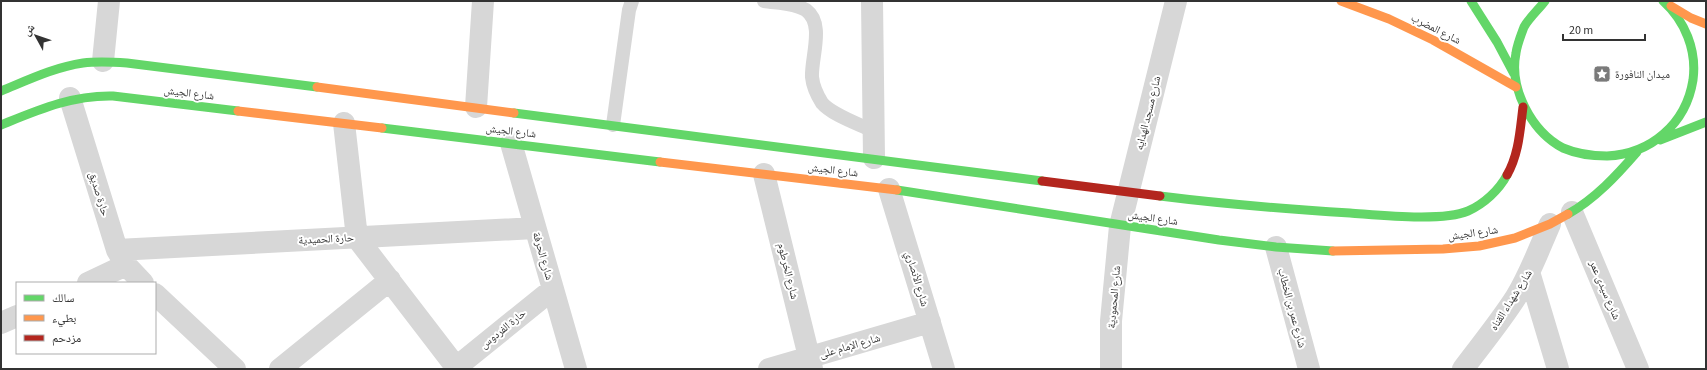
<svg xmlns="http://www.w3.org/2000/svg" width="1707" height="370" viewBox="0 0 1707 370" font-family="'Source Sans 3','Noto Naskh Arabic',sans-serif">
	<style>
		.lines { fill: none; stroke-linecap: round; stroke-linejoin: round }
		.lane { stroke: #d7d7d7; stroke-width: 14 }
		.street { stroke: #d7d7d7; stroke-width: 22 }
		.fast { stroke: #63d668; stroke-width: 9 }
		.slow { stroke: #ff974d; stroke-width: 9 }
		.jam { stroke: #b3261e; stroke-width: 9 }
		.labels { text-anchor: middle; dominant-baseline: central; stroke-width: 4; stroke-linejoin: round; paint-order: stroke }
		.street-label { font-size: 11px; fill: #333; stroke: #fff }
		.poi-label { font-size: 11px; fill: #333; stroke: #fff; text-anchor: start }
	</style>
	<rect width="100%" height="100%" fill="#fff"/>
	<g class="lines">
		<!-- lane -->
		<path class="lane" d="M764 1C777 3 795 3 806 10 825 24 811 57 812 77 813 87 817 95 822 103 832 115 859 124 873 131
			M613 125 629 10 632 1"/>
		<!-- street -->
		<path class="street" d="M872 1 874 158
			M103 61 109 1
			M70 98 117 250 126 265 143 283
			M476 107 483 1
			M344 123 357 238 456 367
			M511 143 576 369
			M764 174 812 369
			M889 189 944 369
			M1572 212 1638 369
			M1276 247 1309 369
			M117 250 535 228
			M1529 272 1558 369
			M88 283 126 265
			M155 294 235 369
			M1 323 17 316
			M280 369 390 280
			M454 369 553 289
			M769 369 930 322
			M1111 369V321L1120 226 1176 1
			M1463 369C1481 345 1500 322 1516 297 1530 274 1539 249 1550 224"/>
		<!-- fast -->
		<path class="fast" d="M1471 1 1497 42 1514 74
			M1545 1C1539 9 1529 18 1524 27 1521 35 1517 45 1516 53 1509 88 1531 131 1563 148 1577 154 1592 156 1607 156 1651 154 1686 124 1693 80 1697 50 1685 21 1663 1
			M1 91C28 80 55 67 83 63 98 61 113 62 127 63L317 87
			M514 113 1042 181
			M1 125C38 110 72 95 113 96L238 111
			M382 128 660 162
			M1660 140 1706 122
			M897 190 1219 240 1276 247 1333 251
			M1160 196C1223 204 1286 209 1350 213 1379 215 1442 222 1468 211 1484 204 1499 190 1507 175
			M1568 214C1595 199 1617 175 1637 152"/>
		<!-- slow -->
		<path class="slow" d="M1341 1 1389 19 1433 40 1516 87
			M1671 6 1691 18 1706 24
			M317 87 514 113
			M238 111 382 128
			M660 162 897 190
			M1333 251 1443 249 1479 246 1515 238 1550 224 1568 214"/>
		<!-- jam -->
		<path class="jam" d="M1507 175C1519 154 1520 130 1523 107
			M1042 181 1160 196"/>
	</g>
	<!-- icons -->
	<defs>
		<g id="sight-square" transform="scale(0.9)"><rect x="-9" y="-9" width="18" height="18" rx="4" fill="#7a7a7a" stroke="#fff"/><path d="M0-6L1.8-2.2L6-1.7L2.9 1.2L3.7 5.4L0 3.3L-3.7 5.4L-2.9 1.2L-6-1.7L-1.8-2.2Z" fill="#fff"/></g>
	</defs>
	<g fill-rule="evenodd">
		<use href="#sight-square" x="1602" y="74"/>
	</g>
	<g class="labels">
		<!-- street labels -->
		<g class="street-label">
			<text transform="translate(1436 29) rotate(27)">شارع المضرب</text>
			<text transform="translate(189 93) rotate(7)">شارع الجيش</text>
			<text transform="translate(1148 113) rotate(-76)">شارع مسجد الهدايه</text>
			<text transform="translate(511 131) rotate(7)">شارع الجيش</text>
			<text transform="translate(833 170) rotate(7)">شارع الجيش</text>
			<text transform="translate(99 194) rotate(73)">حارة صديق</text>
			<text transform="translate(1153 218) rotate(8)">شارع الجيش</text>
			<text transform="translate(1473 233) rotate(-8)">شارع الجيش</text>
			<text transform="translate(326 239) rotate(-3)">حارة الحميدية</text>
			<text transform="translate(543 256) rotate(74)">شارع الحرفة</text>
			<text transform="translate(788 271) rotate(76)">شارع الخرطوم</text>
			<text transform="translate(917 279) rotate(73)">شارع الأنصاري</text>
			<text transform="translate(1605 290) rotate(67)">شارع سيدى عمر</text>
			<text transform="translate(1114 297) rotate(-85)">شارع المحمودية</text>
			<text transform="translate(1511 300) rotate(-58)">شارع شهداء القناه</text>
			<text transform="translate(1292 308) rotate(75)">شارع عمر بن الخطاب</text>
			<text transform="translate(503 329) rotate(-39)">حارة الفردوس</text>
			<text transform="translate(850 346) rotate(-16)">شارع الإمام على</text>
		</g>
		<!-- poi labels -->
		<g class="poi-label">
			<text x="1615" y="74">ميدان النافورة</text>
		</g>
	</g>
	<!-- border -->
	<rect width="1707" height="370" fill="none" stroke="#333333" stroke-width="4"/>
	<!-- legend -->
	<rect x="16" y="282" width="140" height="72" fill="#ffffff" stroke="#adadad"/>
	<rect x="24" y="295" width="20" height="6" fill="#63d668" stroke="#adadad"/>
	<text x="52" y="302" font-size="12" fill="#333333">سالك</text>
	<rect x="24" y="315" width="20" height="6" fill="#ff974d" stroke="#adadad"/>
	<text x="52" y="322" font-size="12" fill="#333333">بطيء</text>
	<rect x="24" y="335" width="20" height="6" fill="#b3261e" stroke="#adadad"/>
	<text x="52" y="342" font-size="12" fill="#333333">مزدحم</text>
	<!-- north arrow -->
	<g transform="translate(36 36) rotate(310)" stroke="#ffffff" stroke-width="3" paint-order="stroke">
	<path d="M0-3L7 15L0 10L-7 15Z" fill="#333333"/>
	<text y="-6" font-size="11" font-weight="bold" text-anchor="middle" fill="#333333">ش</text>
	</g>
	<!-- scale -->
	<path d="M1563 34v6h82v-6" fill="none" stroke="#333333" stroke-width="2"/>
	<text x="1569" y="34" font-size="12" fill="#333333" stroke="#ffffff" stroke-width="3" paint-order="stroke">20 m</text>
</svg>
